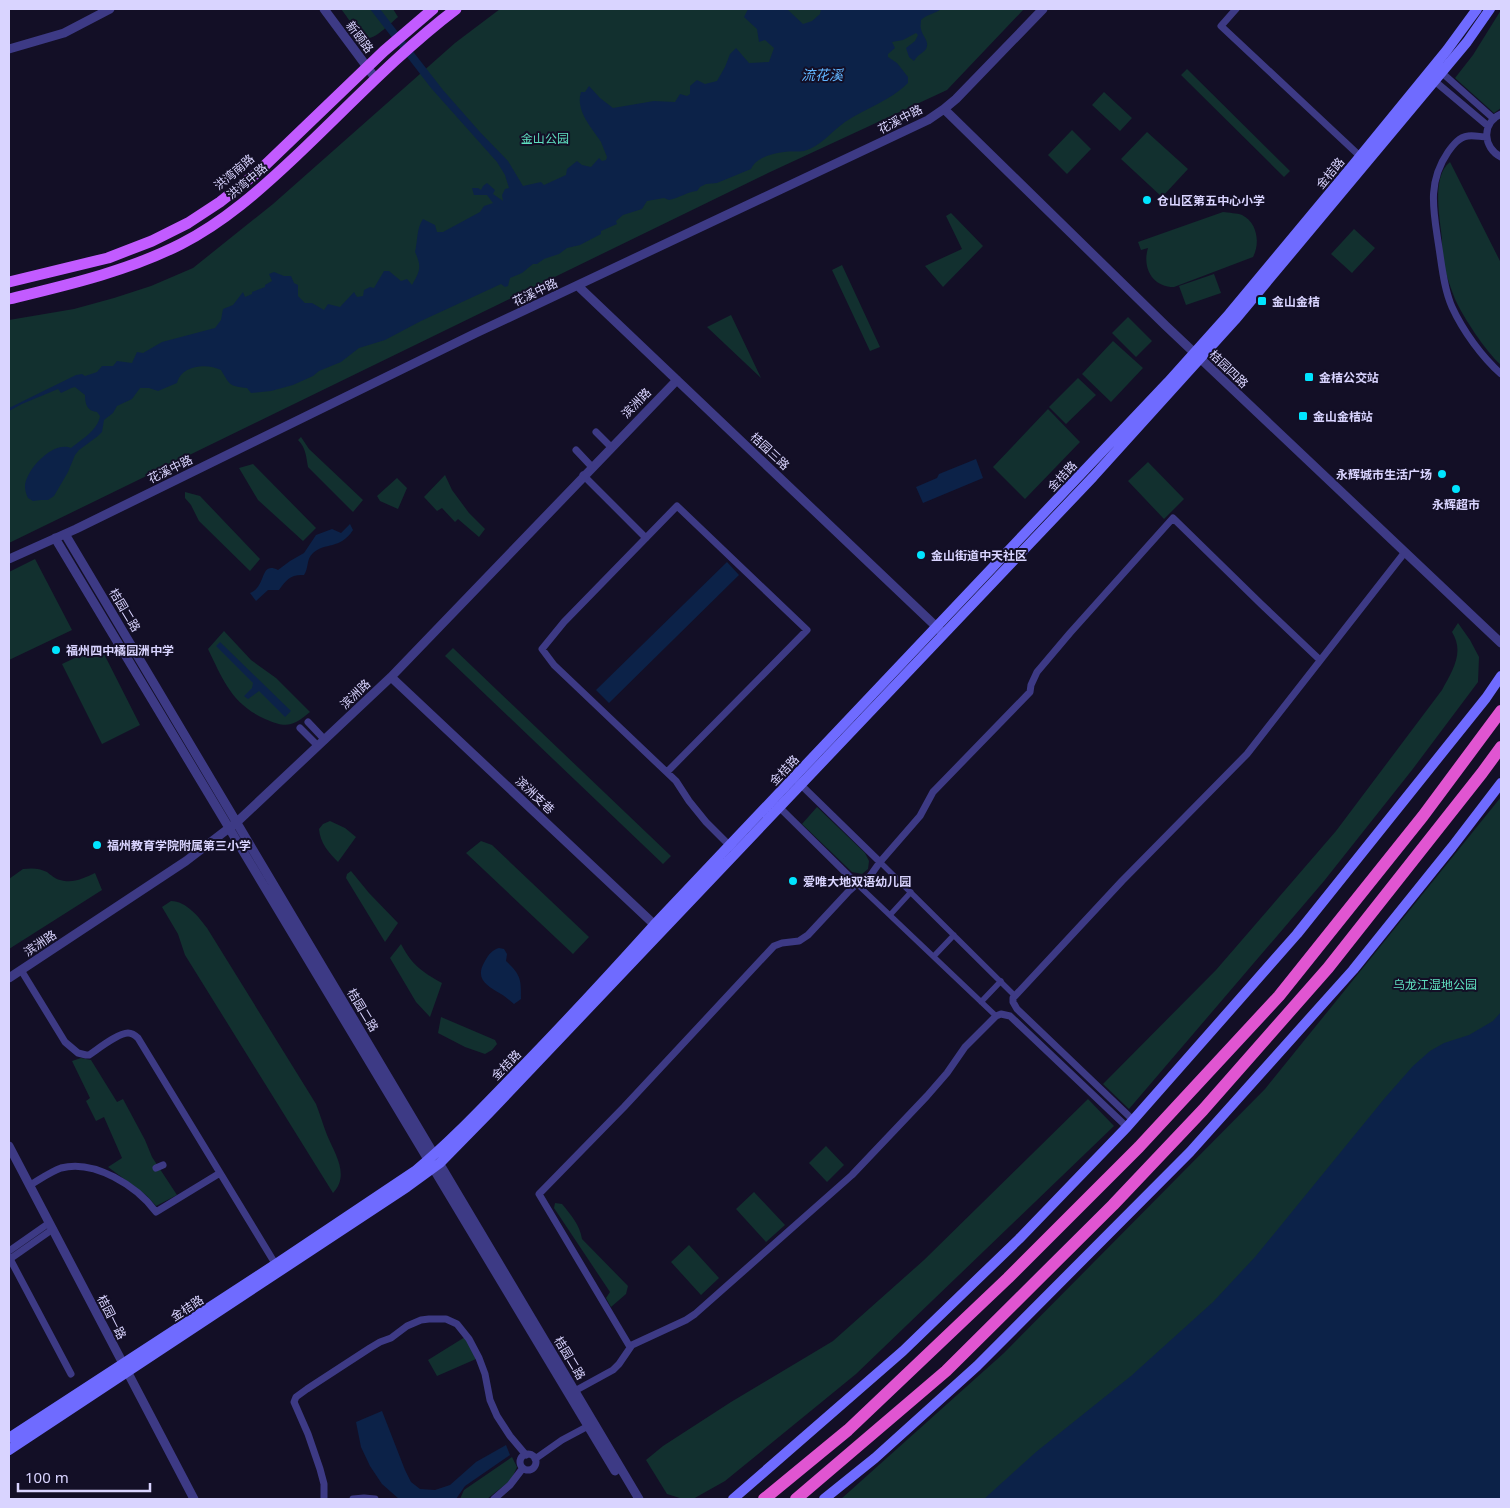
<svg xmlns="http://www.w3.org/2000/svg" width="1510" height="1508" viewBox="0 0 1510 1508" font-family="'Noto Sans','Noto Sans SC',sans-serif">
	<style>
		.green { fill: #12302f }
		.water { fill: #0c2248 }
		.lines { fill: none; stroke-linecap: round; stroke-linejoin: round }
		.pedestrian { stroke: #3d3a85; stroke-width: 5.5 }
		.minor { stroke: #3d3a85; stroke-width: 7 }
		.tertiary { stroke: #3d3a85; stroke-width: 9 }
		.secondary { stroke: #6f6bff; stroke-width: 10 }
		.primary { stroke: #c25bff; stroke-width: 11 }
		.trunk { stroke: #e055d1; stroke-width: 12 }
		.poi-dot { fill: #00e5ff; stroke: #130f26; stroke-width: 2 }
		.labels { text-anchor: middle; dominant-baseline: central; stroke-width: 4; stroke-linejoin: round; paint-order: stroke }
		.street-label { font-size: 12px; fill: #d9d4ff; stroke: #130f26 }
		.park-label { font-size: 12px; fill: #5fe0c0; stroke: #130f26 }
		.poi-label { font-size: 12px; font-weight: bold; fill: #d9d4ff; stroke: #130f26; text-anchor: start }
		.water-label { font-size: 14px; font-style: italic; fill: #62b6ff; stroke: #130f26 }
	</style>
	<rect width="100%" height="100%" fill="#130f26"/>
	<!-- green -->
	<path class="green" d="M341 9H393L398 17C392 22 376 38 369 38 359 37 347 16 341 9Z
		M500 9H1024L947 90 768 173 9 543V320L74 309 114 298 151 286 193 268 273 204 455 43Z
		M1501 10V108L1494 113 1455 78 1473 55Z
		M1187 69 1290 171 1284 177 1181 75Z
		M1104 92 1132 118 1120 131 1092 105Z
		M1072 130 1091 149 1067 174 1048 155Z
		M1147 132 1188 169 1162 197 1121 159Z
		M1450 162 1501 263V365C1486 352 1463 317 1455 299 1451 289 1447 277 1444 266 1442 258 1442 248 1442 239 1440 218 1431 177 1450 162Z
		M1223 212C1229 213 1237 213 1242 215 1258 223 1260 244 1253 257L1174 287C1152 287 1142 267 1148 248L1141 250 1138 242Z
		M951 213 983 246 943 287 925 266 962 249 946 216Z
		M1354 229 1375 248 1352 273 1331 254Z
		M842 265 880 347 870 351 832 270Z
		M1214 274 1221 293 1186 305 1179 286Z
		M731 315 761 378 707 327Z
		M1128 317 1152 341 1136 357 1112 333Z
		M1113 341 1143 368 1111 402 1082 374Z
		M1078 378 1096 395 1066 424 1049 407Z
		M1048 409 1080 442 1025 499 993 467Z
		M301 437 309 449 363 500 353 512 308 467C306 456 306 448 298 440Z
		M1148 462 1184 499 1164 519 1128 481Z
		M253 464 316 528 303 541 258 500 239 468Z
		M445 475 452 490 469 513 485 529 479 537 458 519 455 522 442 508 437 511 424 497Z
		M397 478 407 488 398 509 380 501 377 496Z
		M185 492 200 496 260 559 250 571 199 521 191 505 185 498Z
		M35 559 72 630 9 660V572Z
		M1458 623 1470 640 1479 657 1478 682 1412 770 1324 881 1129 1109 1103 1084 1216 970 1336 831 1442 690C1452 671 1465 653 1452 632Z
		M224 631 251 660 276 678 310 712C292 727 286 728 265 719 232 704 223 680 208 649Z
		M100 646 140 725 102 744 62 664Z
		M453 648 671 856 663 864 445 656Z
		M1501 797V1022L1213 1310 996 1499H841L1004 1353 1265 1089Z
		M817 807 865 853 869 861 868 869 862 874 852 872 802 824Z
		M330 821 345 828 356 837 338 862C329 853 320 843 319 829L323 824Z
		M481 841 492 845 589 937 573 954 466 853Z
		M23 869C32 868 39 868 47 872 51 875 55 879 60 880 73 884 84 878 95 873L102 890 9 949V879Z
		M351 871 369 893 398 923 385 942 346 878 347 874Z
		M171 901C186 901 199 917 207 928L316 1104C320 1114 323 1125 327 1135 335 1154 350 1175 333 1193L185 955 178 934 162 907Z
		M401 944C412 965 422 972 442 983L430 1017 416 1002 390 958Z
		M441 1017 495 1040 497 1044 492 1050 485 1054 465 1047 438 1033Z
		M81 1058 91 1060 117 1102 123 1099 145 1140 152 1157 177 1195 156 1206 147 1196 108 1167 122 1158 104 1117 96 1121 86 1101 90 1098 72 1061Z
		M1088 1099 1114 1126 856 1374 725 1481 693 1499H683L667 1494 646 1460 663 1446 731 1402 833 1341 924 1260Z
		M826 1146 844 1165 827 1182 809 1163Z
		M754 1192 785 1225 766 1242 736 1209Z
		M555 1203 562 1204C571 1215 580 1225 582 1239L628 1286 626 1294 611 1307 606 1298 610 1292 554 1208Z
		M689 1245 719 1278 701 1295 671 1262Z
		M465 1337 476 1359 437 1376 428 1360Z
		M512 1457 517 1467 511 1480 487 1499H460L464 1490Z"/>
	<!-- water -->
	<path class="water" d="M370 9H380L443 90 479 131 508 161 523 186 541 182 544 185 566 175 567 169 577 161 582 165 591 167 599 158 602 161 606 160 607 157C605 152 603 147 601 142 592 128 575 111 581 92H585L589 86 600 98 613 108 654 101 675 102 680 94 687 96 690 94V86L697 80 705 84 717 81 725 67 730 54 736 48 749 63 769 62 774 48 765 40 759 42 757 29 744 17 748 9 788 10 803 24 812 21 820 14 821 9H941C935 14 927 14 921 20 921 23 920 26 921 29 922 36 930 41 926 49 922 54 918 54 914 61L909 57 906 48 915 41 918 35 916 33 903 40 892 42 895 48 888 54V57L897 63 908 77V83C890 101 866 108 845 122 832 131 820 147 804 151 797 152 790 151 784 152 773 153 755 158 751 169L717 183 706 184 700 187 697 191C687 192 679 198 669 200L664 198 647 201 642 209 623 215 616 221 617 224 601 231V234L580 245 567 248 559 254 544 259 537 264H533L522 273 510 278 508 286 505 287 501 284 421 321 385 340 359 348 341 362 319 371 313 376 293 385 271 391 251 393 247 388C229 386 230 385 221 370 207 363 181 365 177 383L158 391 149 388H140L132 399 117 406 113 413 104 420 102 432 98 436 79 450 75 455 68 472 54 496 48 500H41L33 501 28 498C26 494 25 490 25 486 26 469 54 440 71 448 81 440 98 430 100 416L97 412C87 411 85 404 85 395L75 387C70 388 66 391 61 393L58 389 22 404 9 411V408L76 375 82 374 85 376 97 372 102 366H113L117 361 132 363 137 352 143 353 162 342 215 328 221 320 223 309 233 305 243 292 245 297 252 294V292L265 287V285L272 281 269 274 274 272 284 276H291L294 283 298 285V296L305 303H312L324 310 328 304 340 307 354 292 357 297 363 296 364 290 370 287 374 288 384 271H389L401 281 407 279 412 285C420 271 422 267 415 252 418 240 416 230 423 219L435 225 437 232H443L480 212 484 206 493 203 487 195H474L472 188H478L481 190 483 186 487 183 495 190 493 194 503 201 502 195 505 189 509 188 505 175 497 162 431 88Z
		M976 459 983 478 923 503 916 487 937 478 939 474Z
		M350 524 353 530C340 550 325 542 313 553 306 559 309 568 304 575 291 574 286 580 279 590H268L256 601 250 593C267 587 259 561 278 570L290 561 304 553 316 535 332 529 341 533Z
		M727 562 739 575 609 703 596 690Z
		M220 642 291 711 285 717 259 691 248 699 244 696 252 688 253 683 216 646Z
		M499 948 504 949 507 954 506 961C521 975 521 979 521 999L514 1004C510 1001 506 997 501 994 487 986 474 979 485 961 489 954 492 950 499 948Z
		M1501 1012V1499H984L1036 1452 1131 1376 1213 1302 1255 1257 1384 1099 1413 1066 1430 1051 1444 1043 1469 1035 1493 1021Z
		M382 1411 405 1470 411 1482 420 1489 435 1490 450 1485 476 1462 506 1445 510 1455 465 1486 456 1499H399L382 1484 370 1466 361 1447 356 1422Z"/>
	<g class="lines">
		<!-- pedestrian -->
		<path class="pedestrian" d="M880 862 1014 995
			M857 884 996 1016
			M890 915 911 892
			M934 956 954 935
			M981 1002 1001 981"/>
		<!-- minor -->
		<path class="minor" d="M1236 9 1221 26 1363 159
			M1440 71 1494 119
			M1431 78 1488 126
			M1501 114C1481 123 1483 148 1501 157
			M1487 137C1481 137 1474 135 1468 136 1459 137 1453 145 1448 152 1426 184 1434 213 1439 248 1442 267 1444 289 1452 307 1463 331 1482 357 1501 374
			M596 432 611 447
			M576 450 592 467
			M583 475 646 538
			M308 722 325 740
			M300 728 318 746
			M667 772 807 630 677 506 564 622 542 649 554 665 656 762 676 781 689 801 706 822 731 847
			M798 782 880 862
			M777 805 857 884
			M21 970 65 1042 78 1053 86 1055H89C98 1049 118 1033 128 1033 132 1033 135 1035 138 1038L276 1265
			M1133 1120 1017 1009 1013 1002V998L1122 881 1247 754 1405 552
			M156 1168 163 1165
			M30 1185C39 1180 50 1172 61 1168 94 1159 137 1186 156 1212L220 1173
			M9 1251 49 1223
			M9 1257 71 1374
			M10 1259 53 1229
			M630 1347 539 1194 624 1107 774 946 782 943 799 941 808 935 848 892 857 884 870 876 880 862 920 816 933 792 1030 692 1031 685 1037 672 1070 633 1173 518 1261 604 1320 660
			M571 1393 613 1370 619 1364 632 1345 686 1320 695 1314 852 1175 927 1096 947 1073 965 1047 996 1016 1001 1014 1010 1016 1127 1127
			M520 1462a8 8 0 1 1 16 0a8 8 0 1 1-16 0Z
			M535 1459 562 1440 592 1424
			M324 1498V1484L320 1469 308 1434 294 1402 296 1397 307 1389 370 1348 380 1342 391 1338 407 1326 421 1320 429 1319H446L457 1324 469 1339 479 1358 485 1374 490 1400 497 1416 510 1436 526 1455
			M353 1499 364 1498 375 1499
			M494 1499 510 1485 523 1468"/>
		<!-- tertiary -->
		<path class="tertiary" d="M324 9 376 79
			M9 49 64 33 110 9
			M944 109 1166 326 1501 643
			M578 286 944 634
			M65 534 639 1499
			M55 538 615 1471
			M9 559 76 529 476 333 928 120 944 109 956 99 1043 9
			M391 677 658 928
			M9 978 186 861 237 822 391 677 677 380
			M9 1146 194 1499"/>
		<!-- secondary -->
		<path class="secondary" d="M9 1438 279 1262 415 1171C450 1142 482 1108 514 1075 562 1026 608 976 654 925L1168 382 1229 314 1353 165 1447 50 1477 9
			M9 1450 407 1187 440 1163 489 1113 1093 477 1235 320 1467 42 1490 9
			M733 1499 903 1351 1019 1239 1127 1127 1297 934 1486 698 1501 676
			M824 1499 875 1458 977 1366 1190 1152 1353 970 1452 847 1501 783"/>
		<!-- primary -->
		<path class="primary" d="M9 282 108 258 152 241 188 223 220 202 258 172 384 51 433 9
			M9 299C67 285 128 271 181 244 224 222 260 190 295 157 348 107 398 53 456 9"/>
		<!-- trunk -->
		<path class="trunk" d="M764 1499 848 1430 1008 1278 1139 1147 1279 996 1423 816 1501 711
			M796 1499 946 1371 1113 1205 1203 1110 1328 968 1482 773 1501 747"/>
	</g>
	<!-- markers -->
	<g class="poi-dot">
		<circle cx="1147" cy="200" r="5"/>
		<rect x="1257" y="296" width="10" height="10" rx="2.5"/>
		<rect x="1304" y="372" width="10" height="10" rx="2.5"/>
		<rect x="1298" y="411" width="10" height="10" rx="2.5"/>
		<circle cx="1442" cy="474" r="5"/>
		<circle cx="1456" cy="489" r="5"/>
		<circle cx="921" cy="555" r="5"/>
		<circle cx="56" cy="650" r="5"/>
		<circle cx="97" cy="845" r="5"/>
		<circle cx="793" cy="881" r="5"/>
	</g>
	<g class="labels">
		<!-- street labels -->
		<g class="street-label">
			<text transform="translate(360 37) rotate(53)">新颐路</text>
			<text transform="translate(900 119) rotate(-27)">花溪中路</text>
			<text transform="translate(234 172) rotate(-40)">洪湾南路</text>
			<text transform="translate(1330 173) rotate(-50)">金桔路</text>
			<text transform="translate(247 181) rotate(-40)">洪湾中路</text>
			<text transform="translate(535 292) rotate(-25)">花溪中路</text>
			<text transform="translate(1229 369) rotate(44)">桔园四路</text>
			<text transform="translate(636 403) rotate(-46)">滨洲路</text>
			<text transform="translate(770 451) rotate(43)">桔园三路</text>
			<text transform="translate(170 469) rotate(-26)">花溪中路</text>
			<text transform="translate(1062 476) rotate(-47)">金桔路</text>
			<text transform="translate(125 610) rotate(59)">桔园二路</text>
			<text transform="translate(355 694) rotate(-44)">滨洲路</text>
			<text transform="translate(784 770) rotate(-47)">金桔路</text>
			<text transform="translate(535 795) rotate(43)">滨洲支巷</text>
			<text transform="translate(40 943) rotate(-34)">滨洲路</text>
			<text transform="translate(363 1010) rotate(59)">桔园二路</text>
			<text transform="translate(506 1065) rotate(-46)">金桔路</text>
			<text transform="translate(187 1308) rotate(-33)">金桔路</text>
			<text transform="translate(112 1317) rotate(63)">桔园一路</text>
			<text transform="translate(570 1358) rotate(59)">桔园二路</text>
		</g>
		<!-- park labels -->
		<g class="park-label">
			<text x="545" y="138">金山公园</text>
			<text x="1435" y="984">乌龙江湿地公园</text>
		</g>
		<!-- poi labels -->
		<g class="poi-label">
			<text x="1157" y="200">仓山区第五中心小学</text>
			<text x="1272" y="301">金山金桔</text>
			<text x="1319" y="377">金桔公交站</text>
			<text x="1313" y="416">金山金桔站</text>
			<text x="1432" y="474" text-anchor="end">永辉城市生活广场</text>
			<text x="1456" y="504" text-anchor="middle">永辉超市</text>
			<text x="931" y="555">金山街道中天社区</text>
			<text x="66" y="650">福州四中橘园洲中学</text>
			<text x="107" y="845">福州教育学院附属第三小学</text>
			<text x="803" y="881">爱唯大地双语幼儿园</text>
		</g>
		<!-- water labels -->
		<g class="water-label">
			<text x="822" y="74">流花溪</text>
		</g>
	</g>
	<!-- border -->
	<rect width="1510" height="1508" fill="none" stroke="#d9d4ff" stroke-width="20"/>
	<!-- scale -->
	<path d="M18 1483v8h132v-8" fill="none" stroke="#d9d4ff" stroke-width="2.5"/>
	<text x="25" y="1483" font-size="15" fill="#d9d4ff" stroke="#130f26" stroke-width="4" paint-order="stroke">100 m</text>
</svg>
